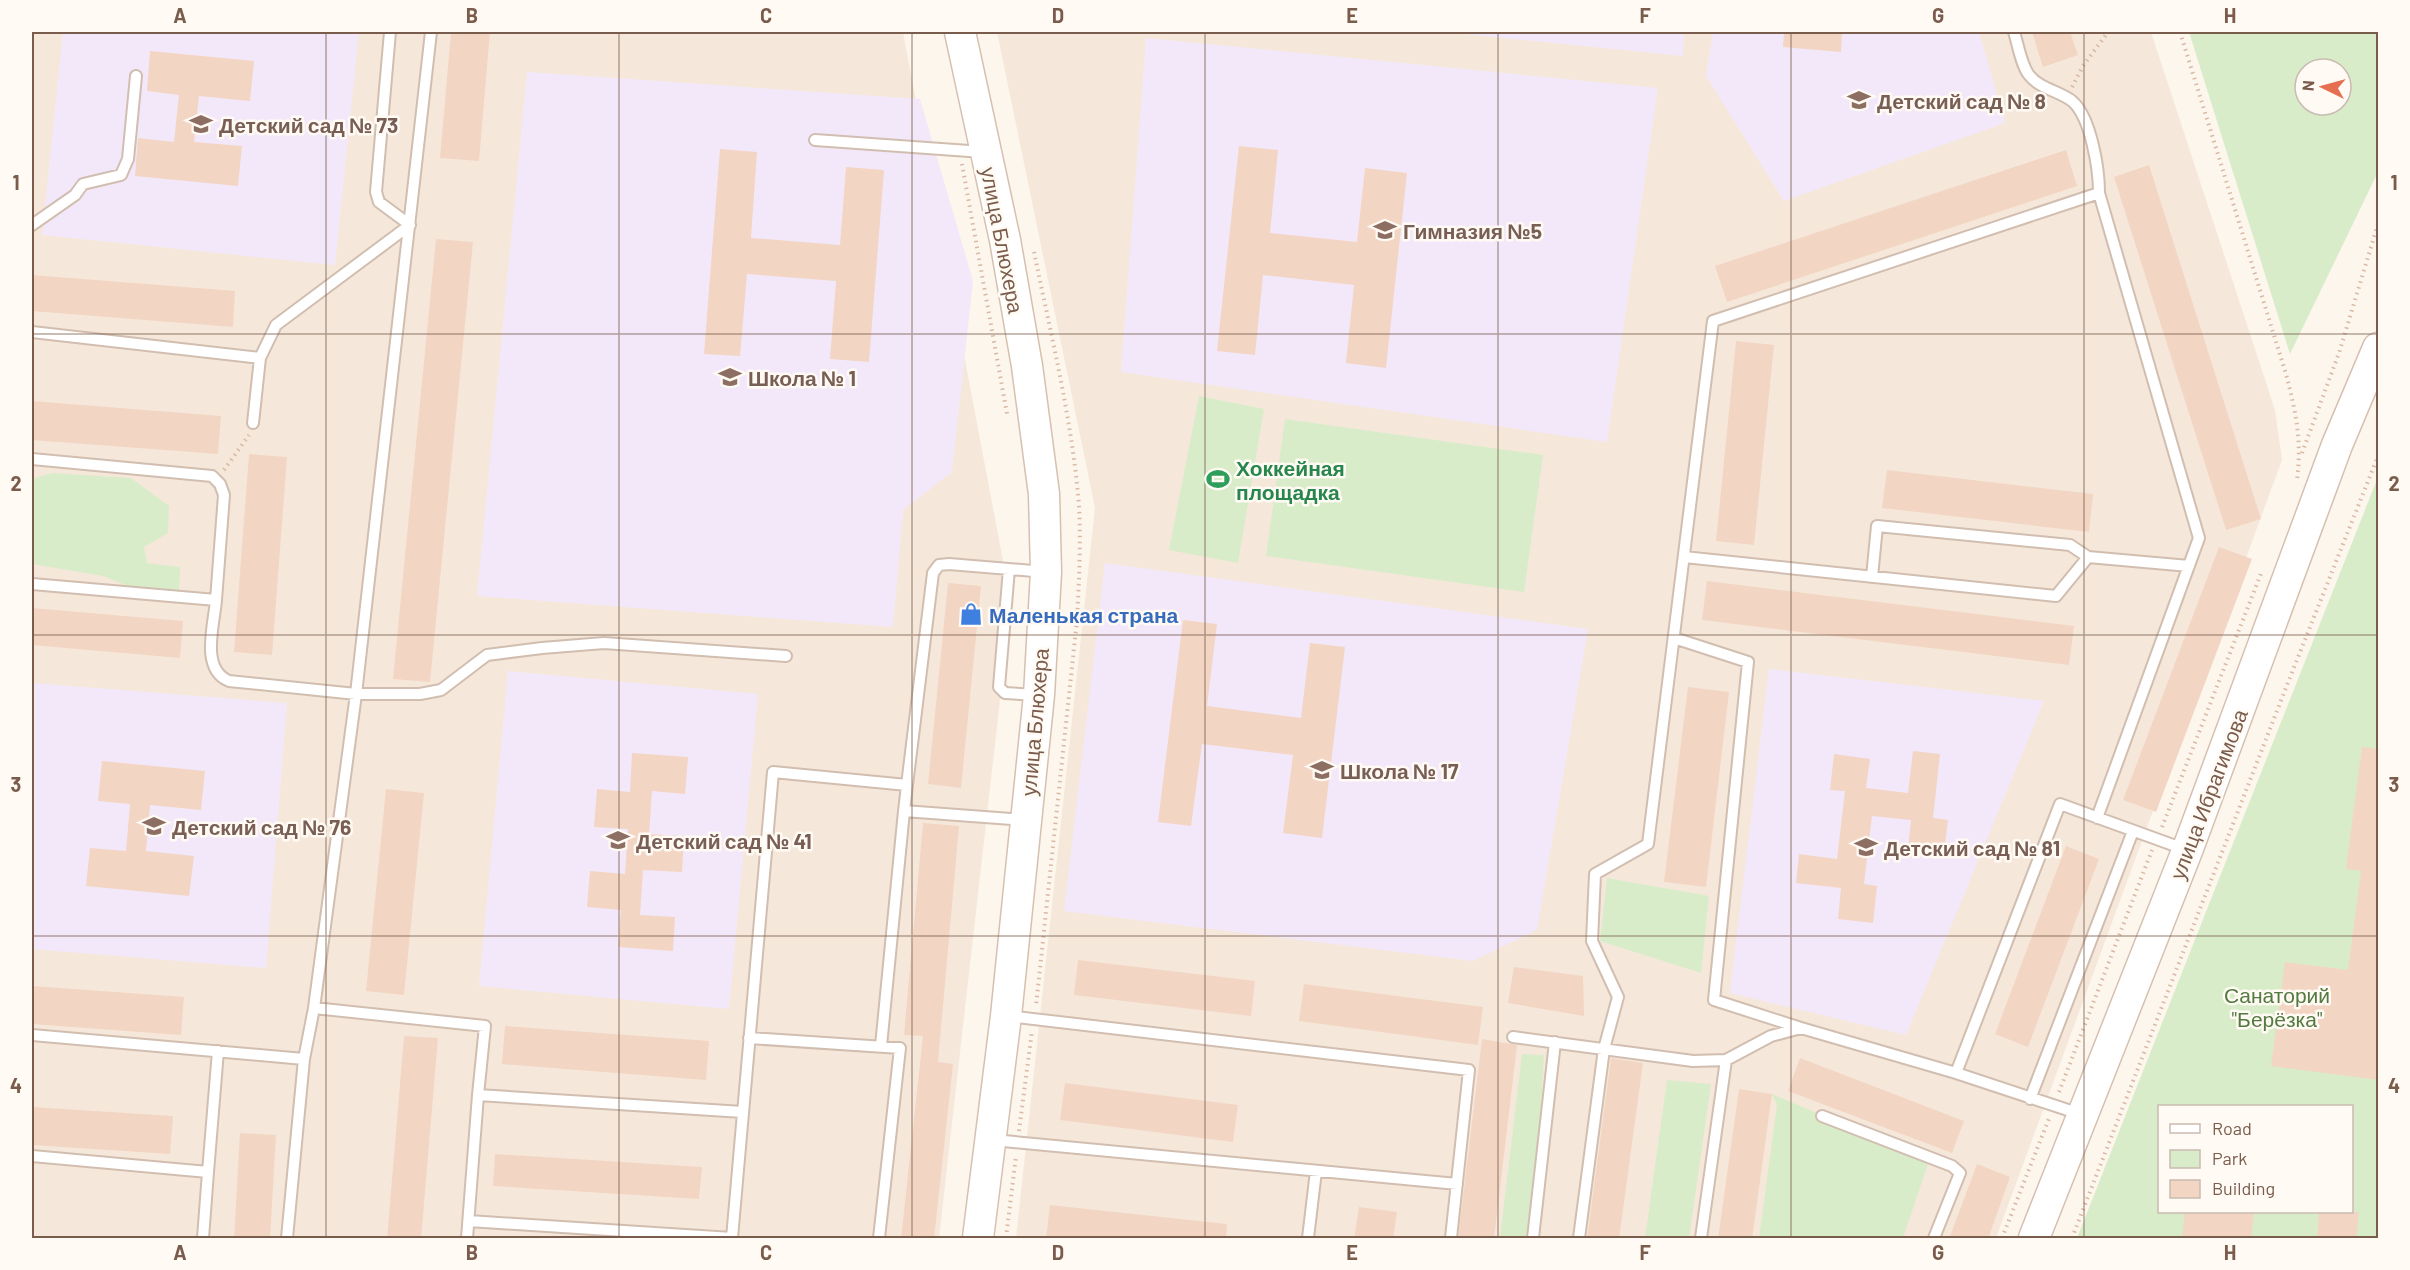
<svg xmlns="http://www.w3.org/2000/svg" width="2410" height="1270" viewBox="0 0 2410 1270" font-family="Barlow,sans-serif">
	<style>
		.residential { fill: #f5e8da }
		.education { fill: #f3e8fa }
		.green { fill: #d8ecc9; fill-rule: evenodd }
		.building { fill: #f3d5c3 }
		.lines { fill: none; stroke-linecap: round; stroke-linejoin: round }
		.lane-casing { stroke: #d1beb0; stroke-width: 14 }
		.secondary-casing { stroke: #d6c0b0; stroke-width: 33 }
		.path { stroke: #d9b8a5; stroke-width: 4; stroke-dasharray: 1.5 4.5; stroke-linecap: butt }
		.lane { stroke: #fff; stroke-width: 10 }
		.secondary { stroke: #fff; stroke-width: 30 }
		.grid { fill: none; stroke: #7a5c4d; stroke-width: 1.5; stroke-opacity: 0.55 }
		.labels { text-anchor: middle; dominant-baseline: central; stroke-width: 5; stroke-linejoin: round; paint-order: stroke }
		.education-label { font-size: 21px; font-weight: bold; fill: #785e54; stroke: #fffaf3; text-anchor: start }
		.street-label { font-size: 21px; fill: #7a5c4d; stroke: #fffaf3 }
		.leisure-label { font-size: 21px; font-weight: bold; fill: #27864d; stroke: #fffaf3; text-anchor: start }
		.shop-label { font-size: 21px; font-weight: bold; fill: #366cbe; stroke: #fffaf3; text-anchor: start }
		.park-label { font-size: 21px; fill: #537a41; stroke: #fffaf3 }
		.neatline { fill: none; stroke: #7a5c4d; stroke-width: 2 }
		.grid-label { font-size: 20px; text-anchor: middle; font-weight: bold; fill: #7a5c4d }
	</style>
	<rect width="100%" height="100%" fill="#fdf6ec"/>
	<!-- residential -->
	<path class="residential" d="M32 32H903L1011 603 939 1238H32Z
		M997 32H2151L2275 410 2282 460 1996 1238H1016L1095 508Z"/>
	<!-- education -->
	<path class="education" d="M63 32H359L335 265 42 235Z
		M1444 32H1684L1683 56Z
		M1713 32H1979L2005 123 1784 201 1706 76Z
		M1146 38 1658 88 1607 442 1121 372Z
		M527 72 920 99 973 281 952 472 903 510 893 627 477 596Z
		M1105 563 1588 629 1537 930 1473 961 1064 911Z
		M1769 669 2044 701 1906 1035 1730 993Z
		M508 671 758 694 729 1009 479 986Z
		M32 683 287 703 266 968 32 949Z"/>
	<!-- green -->
	<path class="green" d="M2189 32H2376L2378 41V172L2290 354ZM2305 69H2341V105H2305Z
		M1199 396 1264 409 1238 563 1169 550Z
		M1285 419 1543 455 1524 592 1266 556Z
		M52 473 131 478 169 506 168 533 144 547 147 563 180 567 179 593 138 590 103 576 32 564V485L35 478Z
		M2378 477V1238H2077ZM2160 1106H2352V1212H2160Z
		M1607 878 1709 896 1701 973 1600 941Z
		M1522 1054 1544 1055 1539 1148 1528 1238H1500Z
		M1667 1080 1711 1084 1689 1238H1645Z
		M1772 1094 1929 1161 1903 1238H1759L1777 1105Z"/>
	<!-- building -->
	<path class="building" d="M451 32H490L479 161 440 158Z
		M1784 32H1842L1841 52 1783 47Z
		M2032 32H2070L2078 55 2043 67Z
		M150 51 254 61 250 101 199 96 194 142 242 146 238 186 135 176 138 138 174 142 179 95 147 91Z
		M1239 146 1278 150 1270 233 1357 242 1365 168 1407 173 1386 368 1346 363 1354 285 1263 275 1255 355 1217 351Z
		M720 149 757 152 751 238 840 245 846 167 884 170 869 362 830 359 836 281 747 274 740 356 704 354Z
		M2066 150 2077 186 1727 302 1715 266Z
		M2149 165 2261 519 2226 530 2114 177Z
		M436 239 473 242 430 682 393 679Z
		M32 275 235 291 233 327 32 311Z
		M1736 341 1774 345 1754 545 1716 541Z
		M32 401 221 416 218 454 32 440Z
		M249 454 287 457 272 655 234 652Z
		M1887 470 2093 494 2089 532 1882 508Z
		M2219 547 2252 559 2156 812 2123 800Z
		M1707 581 2074 626 2069 665 1702 620Z
		M948 583 981 586 961 788 928 784Z
		M32 608 183 621 180 658 32 645Z
		M1183 620 1217 624 1207 706 1301 718 1310 643 1345 647 1322 838 1283 833 1293 755 1202 744 1191 826 1158 822Z
		M1688 687 1729 692 1706 887 1664 882Z
		M2362 747 2379 749V1080L2271 1066 2285 962 2348 970 2361 871 2346 869Z
		M1913 751 1940 754 1933 818 1948 820 1944 854 1908 850 1911 820 1872 816 1864 884 1877 886 1873 923 1838 919 1841 888 1796 883 1799 854 1837 859 1845 791 1830 790 1834 754 1870 759 1866 788 1908 793Z
		M632 753 688 757 685 794 652 791 649 834 684 836 682 872 643 870 640 915 675 917 673 951 618 947 621 910 587 907 590 871 625 874 628 829 594 827 597 789 630 792Z
		M102 761 205 771 201 810 150 805 146 851 194 856 189 896 86 886 90 848 126 851 130 804 98 801Z
		M386 789 424 793 404 995 366 991Z
		M923 823 959 826 938 1062 953 1064 934 1239H901L923 1036 904 1035Z
		M2066 846 2099 859 2028 1047 1995 1034Z
		M1078 960 1255 981 1251 1016 1074 995Z
		M1514 967 1583 976 1584 1016 1508 1003Z
		M1304 984 1483 1007 1478 1045 1299 1021Z
		M32 986 184 997 181 1035 32 1024Z
		M505 1026 709 1041 706 1080 502 1064Z
		M404 1036 438 1038 421 1239H387Z
		M1482 1039 1517 1045 1494 1239H1458Z
		M1611 1058 1643 1063 1619 1239H1587Z
		M1800 1058 1964 1121 1952 1153 1788 1091Z
		M1065 1083 1238 1105 1233 1142 1060 1120Z
		M1739 1089 1772 1094 1752 1239H1718Z
		M32 1107 173 1116 170 1154 32 1145Z
		M240 1133 276 1135 270 1239H234Z
		M495 1154 702 1167 699 1199 493 1186Z
		M1977 1164 2010 1177 1988 1239H1949Z
		M1050 1205 1227 1224 1226 1239H1046Z
		M1359 1207 1397 1212 1393 1239H1354Z
		M2185 1212H2254L2251 1239H2182Z
		M2319 1212H2359L2356 1239H2317Z"/>
	<g class="lines">
		<!-- lane casing -->
		<g class="lane-casing">
			<path id="lane" d="M390 32 376 192 379 202 410 225
				M2014 32C2018 44 2021 65 2029 75 2040 89 2059 91 2072 101 2091 117 2099 169 2099 193L2199 538 2097 818
				M815 140 983 152
				M32 225 75 195 83 184 121 175 128 159 136 76
				M32 332 260 358 276 325 410 225
				M253 423 260 358
				M32 459 212 476 220 484 224 495 216 600
				M1684 557 2056 596 2088 557 2189 566
				M1009 569 999 687 1005 693 1036 695
				M1872 577 1877 526 2070 545 2088 557
				M32 584 216 600C214 625 200 669 229 681L356 694H420L441 690 487 655 542 648 604 643 786 656
				M1674 638 1748 662 1714 1000 1801 1028
				M907 785 933 573 939 565 949 564 1045 572
				M314 1008 485 1026 478 1095
				M1008 1016 1469 1070 1451 1238
				M32 1035 304 1059
				M1513 1037 1693 1061 1726 1060 1771 1036 1801 1028 1956 1073 2080 1114
				M749 1038 900 1048 879 1238
				M881 1046 904 811
				M1956 1073 2060 804 2184 849
				M2030 1099 2133 831
				M1822 1116 1952 1166 1960 1173 1934 1238
				M993 1140 1457 1184
				M32 1156 208 1172 203 1238
				M208 1172 218 1051
				M469 1221 732 1238
				M287 1238 304 1059 314 1008 356 694 431 32
				M467 1238 478 1095 743 1112
				M732 1238 773 772 907 785 904 811 1024 820
				M1308 1238 1316 1171
				M1533 1238 1555 1042
				M1579 1238 1604 1049 1618 997 1592 941 1595 874 1648 844 1713 321 2099 193
				M1701 1238 1726 1060"/>
		</g>
		<!-- secondary casing -->
		<g class="secondary-casing">
			<path id="secondary" d="M960 32 1005 240 1027 366 1044 494 1046 572 1039 695 1006 1016 978 1238
				M2034 1238 2187 851 2337 445 2378 348"/>
		</g>
		<!-- path -->
		<path class="path" d="M2180 32 2286 374C2296 413 2302 440 2297 480
			M2072 87 2083 66 2108 32
			M962 164 1007 414
			M1034 252C1051 335 1072 420 1079 505 1081 543 1079 582 1077 620L1036 1006
			M2302 453 2339 353 2378 224
			M224 470 249 435
			M2162 827 2262 571
			M2059 1092 2152 850
			M1019 1131 1032 1031
			M1006 1238 1016 1156
			M2002 1238 2050 1116
			M2072 1238 2289 680 2378 456"/>
		<!-- lane -->
		<use href="#lane" class="lane"/>
		<!-- secondary -->
		<use href="#secondary" class="secondary"/>
	</g>
	<!-- grid -->
	<path class="grid" d="M326 32V1238M619 32V1238M912 32V1238M1205 32V1238M1498 32V1238M1791 32V1238M2084 32V1238M32 334H2378M32 635H2378M32 936H2378"/>
	<!-- icons -->
	<defs>
		<g id="school-bare" transform="scale(1.8)"><path d="M0-5L7-2L0 1L-7-2ZM-4 1L0 2.5L4 1V4Q0 6-4 4Z" fill="#8d6e63" stroke="#fffaf3" stroke-width="2.5" paint-order="stroke"/></g>
		<g id="stadium-bare" transform="scale(1.8)"><path d="M0-5a6.5 5 0 1 0 0 10a6.5 5 0 1 0 0-10ZM-3.5-1.8h7v3.6h-7Z" fill="#2e9e5b" stroke="#fffaf3" stroke-width="2.5" paint-order="stroke"/></g>
		<g id="shop-bare" transform="scale(1.8)"><path d="M-5-2.5h2.3a2.7 3.5 0 0 1 5.4 0H5L5.5 6h-11ZM-1.5-2.5h3a1.5 2.3 0 0 0-3 0Z" fill="#3f7fe0" stroke="#fffaf3" stroke-width="2.5" paint-order="stroke"/></g>
	</defs>
	<g fill-rule="evenodd">
		<use href="#school-bare" x="1859" y="100"/>
		<use href="#school-bare" x="201" y="124"/>
		<use href="#school-bare" x="1385" y="230"/>
		<use href="#school-bare" x="730" y="377"/>
		<use href="#stadium-bare" x="1218" y="479"/>
		<use href="#shop-bare" x="971" y="614"/>
		<use href="#school-bare" x="1322" y="770"/>
		<use href="#school-bare" x="154" y="826"/>
		<use href="#school-bare" x="618" y="840"/>
		<use href="#school-bare" x="1866" y="847"/>
	</g>
	<g class="labels">
		<!-- education labels -->
		<g class="education-label">
			<text x="1877" y="100">Детский сад № 8</text>
			<text x="219" y="124">Детский сад № 73</text>
			<text x="1403" y="230">Гимназия №5</text>
			<text x="748" y="377">Школа № 1</text>
			<text x="1340" y="770">Школа № 17</text>
			<text x="172" y="826">Детский сад № 76</text>
			<text x="636" y="840">Детский сад № 41</text>
			<text x="1884" y="847">Детский сад № 81</text>
		</g>
		<!-- street labels -->
		<g class="street-label">
			<text transform="translate(1003 240) rotate(79)">улица Блюхера</text>
			<text transform="translate(1034 722) rotate(-85)">улица Блюхера</text>
			<text transform="translate(2208 794) rotate(-69)">улица Ибрагимова</text>
		</g>
		<!-- leisure labels -->
		<g class="leisure-label">
			<text x="1236" y="467">Хоккейная<tspan x="1236" dy="24">площадка</tspan></text>
		</g>
		<!-- shop labels -->
		<g class="shop-label">
			<text x="989" y="614">Маленькая страна</text>
		</g>
		<!-- park labels -->
		<g class="park-label">
			<text x="2277" y="994">Санаторий<tspan x="2277" dy="24">"Берёзка"</tspan></text>
		</g>
	</g>
	<!-- border -->
	<rect width="2410" height="1270" fill="none" stroke="#fffaf3" stroke-width="66"/>
	<!-- legend -->
	<rect x="2158" y="1105" width="195" height="108" fill="#fffaf3" stroke="#cabbb1" stroke-width="1.5"/>
	<rect x="2170" y="1124" width="30" height="9" fill="#ffffff" stroke="#cabbb1" stroke-width="1.5"/>
	<text x="2212" y="1135" font-size="18" fill="#7a5c4d">Road</text>
	<rect x="2170" y="1150" width="30" height="18" fill="#d8ecc9" stroke="#cabbb1" stroke-width="1.5"/>
	<text x="2212" y="1165" font-size="18" fill="#7a5c4d">Park</text>
	<rect x="2170" y="1180" width="30" height="18" fill="#f3d5c3" stroke="#cabbb1" stroke-width="1.5"/>
	<text x="2212" y="1195" font-size="18" fill="#7a5c4d">Building</text>
	<!-- north arrow -->
	<g transform="translate(2323 87) rotate(275)"><circle r="28" fill="#fffaf3" stroke="#cabbb1" stroke-width="1.5"/>
	<path d="M0-4.5L10 22L0 15L-10 22Z" fill="#e76f51"/>
	<text y="-9" font-size="16" font-weight="bold" text-anchor="middle" fill="#7a5c4d">N</text>
	</g>
	<rect x="33" y="33" width="2344" height="1204" class="neatline"/>
	<g class="grid-label">
		<text x="180" y="23">A</text>
		<text x="472" y="23">B</text>
		<text x="766" y="23">C</text>
		<text x="1058" y="23">D</text>
		<text x="1352" y="23">E</text>
		<text x="1645" y="23">F</text>
		<text x="1938" y="23">G</text>
		<text x="2230" y="23">H</text>
		<text x="16" y="190">1</text>
		<text x="2394" y="190">1</text>
		<text x="16" y="491">2</text>
		<text x="2394" y="491">2</text>
		<text x="16" y="792">3</text>
		<text x="2394" y="792">3</text>
		<text x="16" y="1093">4</text>
		<text x="2394" y="1093">4</text>
		<text x="180" y="1260">A</text>
		<text x="472" y="1260">B</text>
		<text x="766" y="1260">C</text>
		<text x="1058" y="1260">D</text>
		<text x="1352" y="1260">E</text>
		<text x="1645" y="1260">F</text>
		<text x="1938" y="1260">G</text>
		<text x="2230" y="1260">H</text>
	</g>
</svg>
